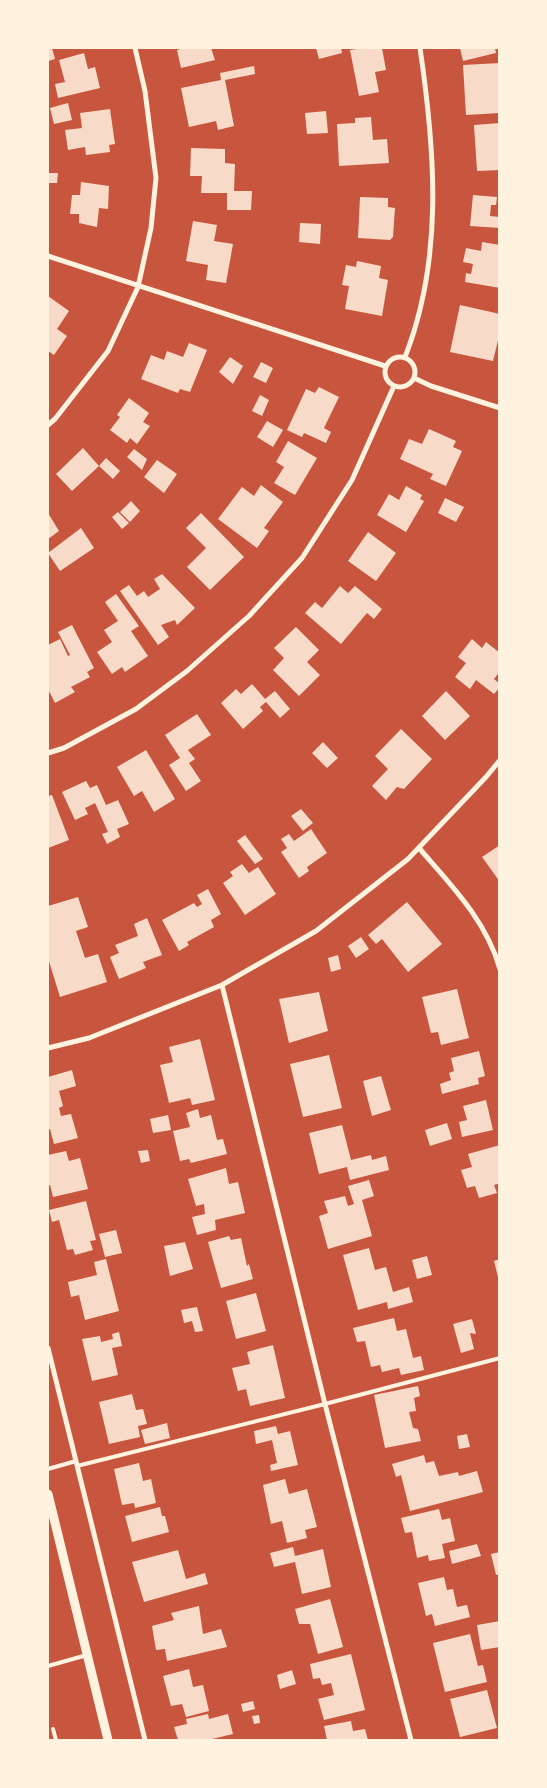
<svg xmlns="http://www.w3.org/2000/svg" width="547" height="1788" viewBox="0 0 547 1788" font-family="'Varela Round',sans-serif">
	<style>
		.building { fill: #f7dbc8 }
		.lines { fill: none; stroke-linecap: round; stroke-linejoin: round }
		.service { stroke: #fff3e0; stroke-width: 4 }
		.minor { stroke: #fff3e0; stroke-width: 5 }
		.tertiary { stroke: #fff3e0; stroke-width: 9 }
	</style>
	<rect width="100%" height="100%" fill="#c8553d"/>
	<!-- building -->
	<path class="building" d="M48 48H52L55 59 48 61Z
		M184 48H211L215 60 181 68 177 50Z
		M316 48H341L342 53 319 59Z
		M364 48H382L386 70 375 72 379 92 359 96 350 50Z
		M460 48H495L496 53 463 61Z
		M84 53 88 69 95 67 100 88 58 98 55 84 65 82 59 60Z
		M500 63V113L466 115 463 65Z
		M254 66 255 74 225 80 234 126 218 130 216 121 189 127 181 88 221 80 220 73Z
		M68 103 72 120 54 124 50 108Z
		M110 109 115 144 109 145 110 152 86 155 85 147 68 150 65 130 82 128 80 113Z
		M326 111 328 133 307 134 305 113Z
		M371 117 373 140 387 139 389 163 339 166 337 124 355 123V118Z
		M500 123V170L477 171 474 125Z
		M191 148 225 149V163L235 164 234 191H252L251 210H227V193H201L202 176H190Z
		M48 173H58L57 183H48Z
		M81 182 109 186 108 209 99 208 97 227 79 223V214H70L72 195H80Z
		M473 195 497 197 496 205H491L490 216 500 217V228L470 226Z
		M360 197 388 198V207L395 208 393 237 390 240 358 238Z
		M193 221 217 225 214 241 233 244 226 283 206 280 208 265 186 261Z
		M300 223 321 224 320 244 299 242Z
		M482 242 500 245V288L465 282 466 273 471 274 473 264 463 262 466 248 481 251Z
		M357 261 381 266 379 278 388 280 382 316 345 309 349 286 342 285 346 265 356 267Z
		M48 296 69 311 57 329 67 336 54 355 48 351Z
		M460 305 500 314V332L493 361 450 352Z
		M189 343 207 350 190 392 180 389 178 393 141 379 151 355 164 360 167 351 183 357Z
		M230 357 243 366 233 384 219 372Z
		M261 362 273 368 266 383 253 377Z
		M319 387 339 397 324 428 331 432 326 443 304 433 302 437 287 430 306 389 315 393Z
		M260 395 269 400 262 416 252 411Z
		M129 398 149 413 143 422 150 426 137 444 130 438 127 443 110 430 120 417 117 415Z
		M267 421 283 430 273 447 257 437Z
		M429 429 456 441 453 447 462 451 446 486 430 479 433 474 400 459 409 439 422 444Z
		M288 441 317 458 295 495 274 483 284 467 276 462Z
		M83 448 99 466 72 491 56 474Z
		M134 449 147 459 142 470 127 457Z
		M106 458 120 471 113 479 99 466Z
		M157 460 177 474 164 493 144 477Z
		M261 485 283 502 264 528 269 531 257 548 218 519 242 487 254 496Z
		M406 486 422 495 420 499 424 501 406 532 377 515 389 494 399 500Z
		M445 498 464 507 456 522 438 513Z
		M131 501 140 511 130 522 120 512Z
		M118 512 129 523 122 529 112 517Z
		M48 513 59 531 48 539Z
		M201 513 244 557 210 590 187 567 206 548 186 528Z
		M81 528 94 548 60 571 48 553Z
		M368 532 396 553 376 581 348 561Z
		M162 574 195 608 177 625 175 620 161 625 169 637 158 645 120 591 129 585 137 596 144 591 148 597 160 589 154 579Z
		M340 586 348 593 355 586 382 609 374 619 367 613 341 644 305 613 315 602 322 608Z
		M116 594 139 626 131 631 148 656 125 672 122 667 112 674 97 652 112 642 104 630 118 621 105 602Z
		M72 625 94 668 87 672 90 677 71 687 75 692 55 703 48 689V669L49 668 48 665V645L60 639 68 656 70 655 58 632Z
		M296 627 319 650 307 662 320 675 299 696 273 670 284 658 274 648Z
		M472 639 482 648 486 642 500 653V671L494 679 500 684V687L494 694 476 680 470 689 455 677 466 663 458 657Z
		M252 684 265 699 275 691 290 709 280 718 266 702 260 707 263 711 243 729 221 703 236 689 241 694Z
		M446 691 470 716 445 740 422 716Z
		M197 714 211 735 188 750 195 759 189 763 201 781 186 791 169 765 180 758 165 735Z
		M401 729 432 759 404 789 397 787 386 800 372 786 388 769 375 756Z
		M323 742 338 758 327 768 312 753Z
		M146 750 175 799 154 812 142 791 134 796 117 767Z
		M86 781 90 788 97 785 106 805 118 800 129 824 117 829 120 837 107 844 102 834 108 832 95 803 85 808 88 814 75 820 62 792Z
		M52 795 69 840 48 848V796Z
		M301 809 313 823 303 831 291 816Z
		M311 829 327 853 307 867 309 871 299 878 281 852 287 848 281 839 289 834 294 841Z
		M245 835 263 859 255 864 237 841Z
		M500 845V882L482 857Z
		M242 864 249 873 258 867 276 894 245 915 223 883 233 876 230 872Z
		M208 889 221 914 211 920 214 927 187 942 189 945 179 951 162 920 194 903 197 907 202 904 197 895Z
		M78 897 88 927 76 931 85 958 98 954 107 982 60 997 48 958V906Z
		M407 902 442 944 408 972 382 939 376 944 368 935Z
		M147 918 162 955 143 962 146 968 119 979 110 957 119 953 115 945 138 936 134 924Z
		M361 937 369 949 356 958 348 946Z
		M338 955 341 969 331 972 328 958Z
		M457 989 469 1038 441 1045 438 1032 431 1033 422 997Z
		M319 992 328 1031 289 1043 279 999Z
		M200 1039 215 1100 192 1105 190 1098 169 1103 160 1065 173 1062 169 1047Z
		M479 1051 485 1076 478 1078 479 1084 442 1094 440 1084 451 1080 449 1073 454 1071 451 1058Z
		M329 1055 342 1108 303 1117 290 1064Z
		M72 1070 76 1086 59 1091 63 1106 59 1108 61 1116 71 1114 78 1138 54 1144 50 1129H48V1077Z
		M381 1076 391 1110 372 1116 363 1081Z
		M486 1100 493 1130 462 1137 459 1122 467 1120 463 1106Z
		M198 1109 200 1118 211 1115 217 1140 223 1139 227 1154 191 1163 189 1159 180 1161 173 1131 190 1127 186 1113Z
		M168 1115 171 1130 153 1133 150 1119Z
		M447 1123 452 1139 430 1146 425 1130Z
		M342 1125 351 1160 371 1155 372 1160 386 1156 389 1170 350 1180 347 1167 319 1174 309 1133Z
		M500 1145V1183L494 1185 497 1193 479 1198 475 1186 467 1188 461 1170 472 1167 468 1154Z
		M148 1150 150 1161 141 1163 138 1151Z
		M66 1151 69 1161 80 1158 88 1189 53 1197 50 1185H48V1155Z
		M226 1168 229 1184 238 1182 245 1213 215 1220 216 1230 197 1235 192 1217 205 1214 204 1204 196 1206 188 1179Z
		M369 1180 374 1196 362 1200 372 1236 328 1249 319 1216 328 1213 324 1201 345 1196 348 1206 354 1204 348 1186Z
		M86 1201 96 1240 90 1241 93 1250 75 1255 73 1249 67 1250 59 1220 52 1222 49 1210Z
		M116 1230 122 1253 105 1257 99 1234Z
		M229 1236 231 1240 241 1238 247 1266 249 1264 253 1279 221 1288 208 1242Z
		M185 1242 193 1269 170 1276 164 1246Z
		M369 1248 375 1270 386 1267 393 1292 409 1287 413 1302 388 1309 387 1302 358 1310 343 1255Z
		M427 1256 432 1275 417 1279 412 1260Z
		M106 1259 119 1311 85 1320 79 1295 71 1297 68 1282 97 1275 94 1262Z
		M500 1259V1281H499L494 1261Z
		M256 1293 266 1331 236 1339 226 1301Z
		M197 1307 203 1331 195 1332 192 1321 184 1323 181 1310Z
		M394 1318 397 1331 406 1329 413 1358 421 1356 424 1370 401 1375 399 1368 382 1372 380 1365 371 1367 365 1341 357 1342 353 1328Z
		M472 1319 476 1334 470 1333 474 1349 461 1353 453 1324Z
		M119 1332 122 1346 112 1348 118 1375 92 1381 82 1339 100 1336 101 1342 113 1339 112 1334Z
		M273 1345 285 1398 250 1406 246 1389 238 1391 232 1368 250 1364 247 1352Z
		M418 1386 420 1396 414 1398 416 1411 409 1412 413 1428 418 1429 421 1441 385 1448 374 1395Z
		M132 1394 136 1410 143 1409 147 1424 138 1426 140 1437 109 1444 99 1402Z
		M167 1423 170 1438 145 1444 141 1430Z
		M276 1426 278 1434 290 1431 298 1465 271 1471 270 1465 277 1463 272 1440 256 1444 254 1431Z
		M467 1434 470 1447 459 1449 457 1436Z
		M424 1455 426 1463 434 1461 439 1476 458 1472 459 1476 477 1471 483 1492 410 1511 401 1475 396 1477 392 1464Z
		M139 1463 143 1481 151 1479 156 1503 135 1508 134 1503 122 1505 114 1469Z
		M285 1479 289 1494 307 1489 317 1527 305 1530 307 1538 287 1543 282 1521 271 1524 263 1485Z
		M160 1507 162 1516H165L169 1532 132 1542 125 1516Z
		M439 1509 442 1520 450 1518 455 1541 442 1544 445 1558 429 1561 428 1555 417 1558 412 1532 405 1533 401 1518Z
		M477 1544 481 1556 452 1564 449 1551Z
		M293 1547 295 1556 323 1549 331 1587 302 1594 295 1562 274 1567 270 1553Z
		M178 1550 186 1579 205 1573 208 1584 144 1602 132 1562Z
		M500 1552V1574L496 1575 491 1554Z
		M444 1577 447 1590 453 1589 457 1607 467 1605 470 1617 435 1626 432 1614 426 1616 418 1583Z
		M330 1599 343 1647 318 1654 310 1624H299L295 1609Z
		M199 1606 203 1634 221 1629 227 1647 167 1661 165 1649 156 1650 152 1626 174 1620 171 1613Z
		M500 1621V1647L481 1650 477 1625Z
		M470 1634 478 1666 483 1665 487 1682 445 1692 433 1643Z
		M351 1654 365 1710 324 1720 318 1699 334 1695 331 1683 322 1685 320 1678 313 1679 310 1664Z
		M189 1669 193 1687 203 1685 209 1711 186 1717 182 1704 171 1706 163 1676Z
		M292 1670 296 1684 280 1689 277 1675Z
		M487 1690 497 1728 460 1737 450 1699Z
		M253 1701 255 1709 243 1712 241 1704Z
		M208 1714 209 1719 228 1714 233 1734 208 1740H178L174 1727 187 1724 186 1719Z
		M259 1715 260 1723 254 1724 252 1716Z
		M351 1721 353 1731 365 1729 368 1740H327L324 1726Z"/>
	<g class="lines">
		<!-- service -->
		<path class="service" d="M77 1466 325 1404 500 1358
			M48 1469 76 1461
			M48 1666 87 1655
			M53 1729 56 1740"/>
		<!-- minor -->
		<path class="minor" d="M48 256 385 366
			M385 372a15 15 0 1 1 30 0a15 15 0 1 1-30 0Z
			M405 357C444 258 435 150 420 48
			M414 378 431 386 500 408
			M48 425 55 419 108 351 138 287 151 228 156 178 145 91 135 48
			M48 753 64 748 136 709 187 671 249 616 302 558 352 480 394 386
			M419 848C451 885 486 920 500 969
			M222 985 325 1404 411 1740
			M48 1048 89 1038 222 985 316 931 408 859 486 777 500 760
			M48 1348 145 1740"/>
		<!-- tertiary -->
		<path class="tertiary" d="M48 1494 108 1740"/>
	</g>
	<!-- border -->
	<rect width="547" height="1788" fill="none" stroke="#fff3e0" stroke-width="98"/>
</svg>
